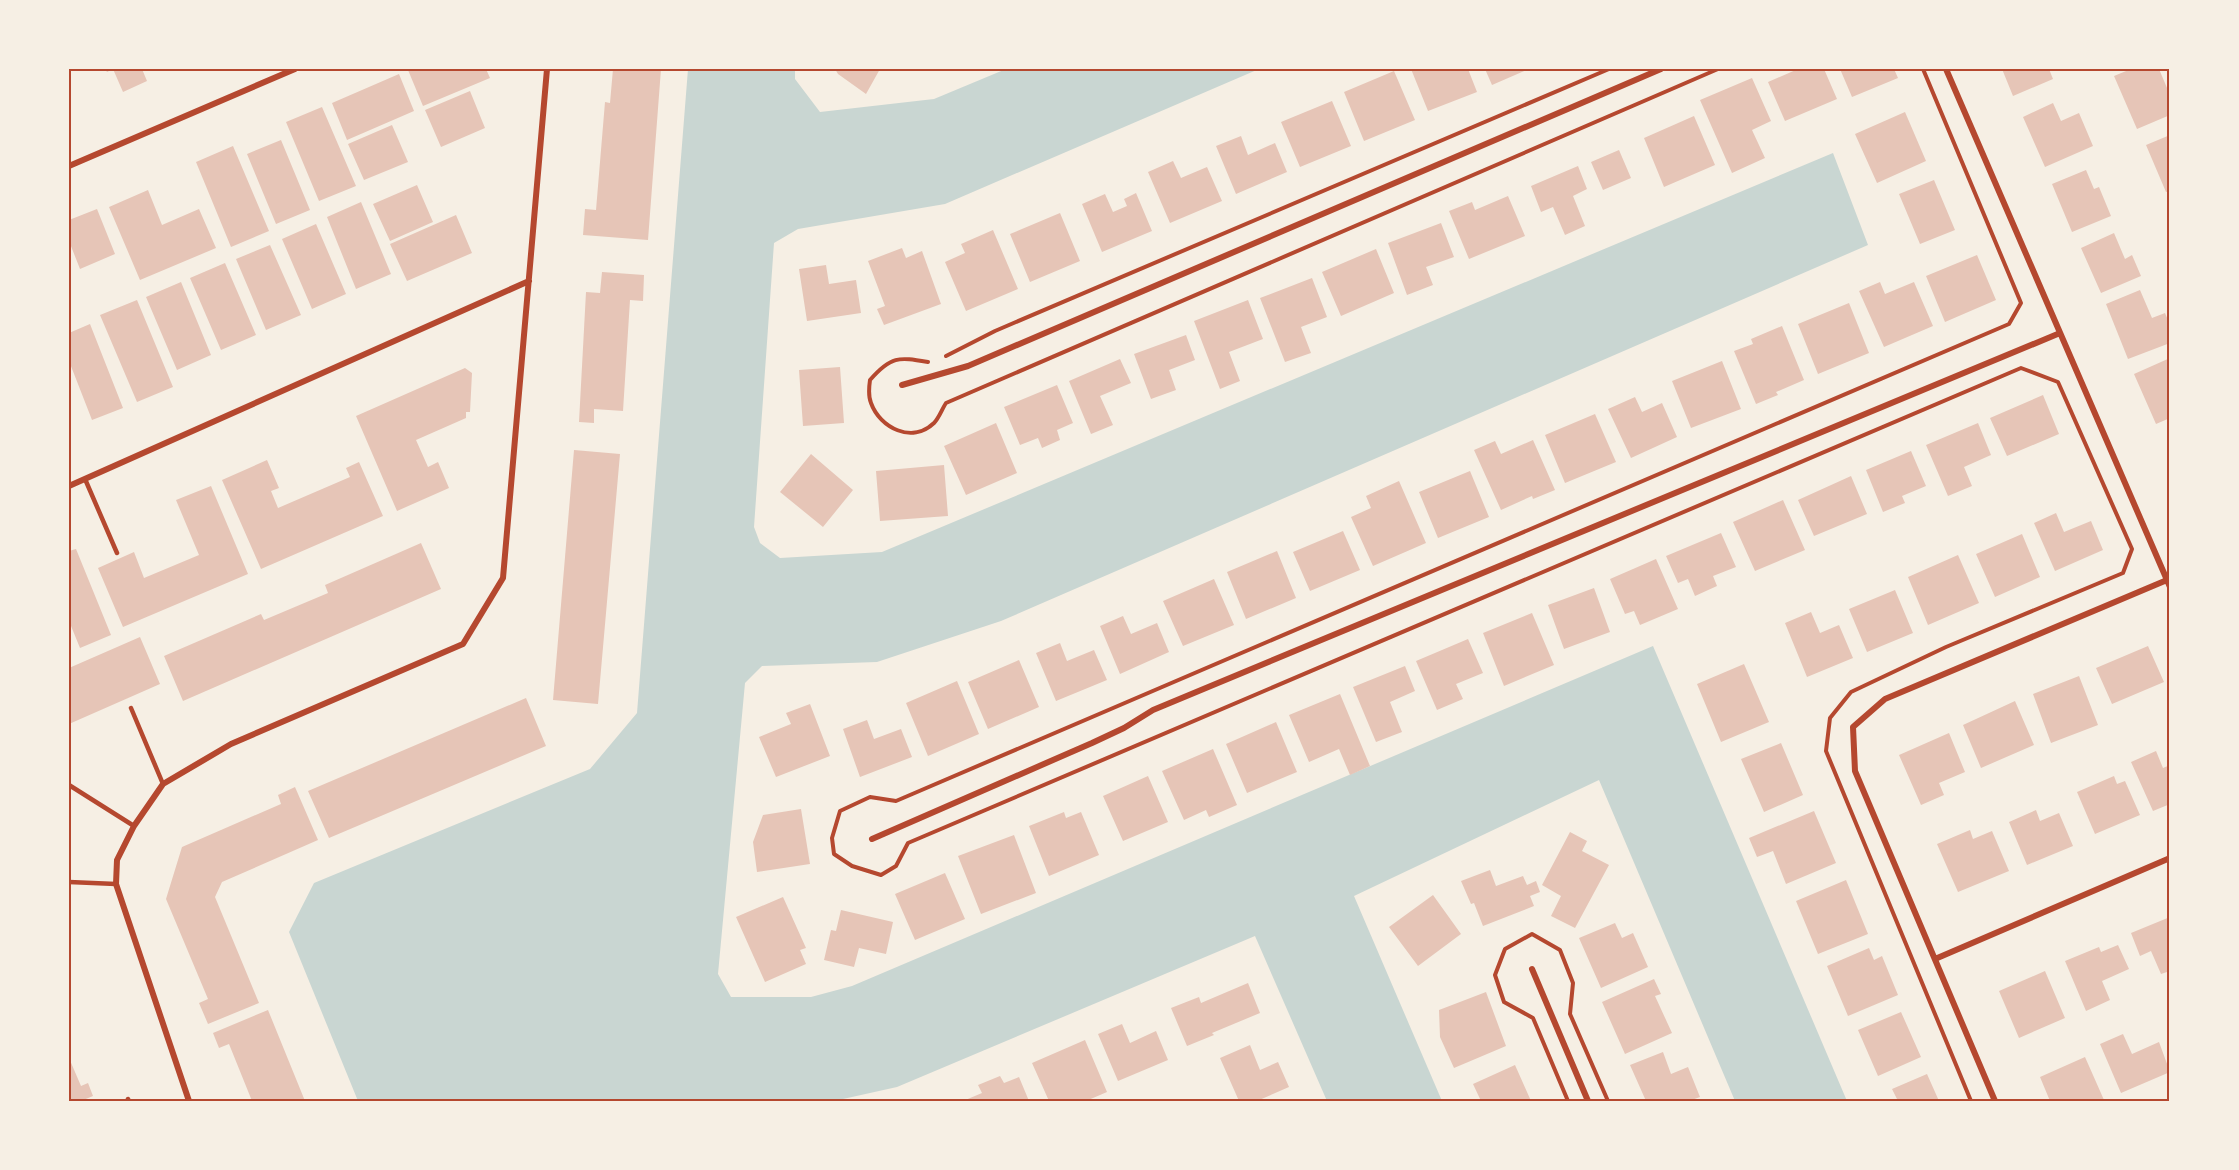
<svg xmlns="http://www.w3.org/2000/svg" width="2239" height="1170" viewBox="0 0 2239 1170" font-family="'Asap Condensed',sans-serif">
	<style>
		.water { fill: #c9d6d2 }
		.building { fill: #e6c5b7 }
		.lines { fill: none; stroke-linecap: round; stroke-linejoin: round }
		.path { stroke: #b5482f; stroke-width: 4 }
		.service { stroke: #b5482f; stroke-width: 4.5 }
		.minor { stroke: #b5482f; stroke-width: 6 }
		.neatline { fill: none; stroke: #b5482f; stroke-width: 2 }
	</style>
	<rect width="100%" height="100%" fill="#f6efe4"/>
	<!-- water -->
	<path class="water" d="M688 69H795V79L820 112 934 99 1006 69H1259L945 204 798 229 774 243 754 527 760 543 780 558 882 552 1833 153 1868 245 1001 621 877 662 762 666 745 683 718 974 731 997H811L852 986 1653 646 1847 1101H1735L1599 780 1354 896 1442 1101H1327L1255 936 897 1087 834 1101H358L289 932 314 883 590 769 637 713Z"/>
	<!-- building -->
	<path class="building" d="M105 69H142L147 81 123 92 113 69 107 72Z
		M410 69H486L490 78 423 106 408 70Z
		M613 69H661L648 240 583 235 585 209 596 210 605 102 610 103Z
		M835 69H880L866 94 838 74Z
		M1411 69H1468L1477 92 1428 111Z
		M1485 69H1529L1492 85Z
		M1798 69H1824L1837 99 1785 121 1768 82Z
		M1840 69H1894L1898 78 1852 97Z
		M2002 69H2049L2053 79 2013 96Z
		M2131 69H2159L2170 95V115L2137 129 2114 76Z
		M1394 71 1415 120 1364 141 1344 92Z
		M399 74 414 111 347 140 332 103Z
		M1752 78 1771 121 1752 130 1765 158 1732 173 1700 100Z
		M470 91 485 128 441 147 425 110Z
		M1332 101 1351 146 1300 167 1281 122Z
		M2053 103 2061 121 2079 113 2093 146 2045 167 2023 117Z
		M322 107 356 186 319 201 286 122Z
		M1905 112 1926 161 1877 183 1855 134Z
		M1694 116 1715 165 1664 187 1644 138Z
		M392 125 408 162 364 180 348 144Z
		M2170 135V191L2166 192 2146 145Z
		M1241 136 1248 155 1275 143 1287 172 1236 194 1216 146Z
		M281 140 310 210 276 224 247 154Z
		M233 146 269 231 231 247 196 162Z
		M1619 150 1631 178 1603 190 1591 162Z
		M1173 161 1181 178 1207 167 1222 201 1170 223 1148 172Z
		M1578 166 1587 189 1573 196 1585 226 1565 235 1553 207 1541 212 1531 186Z
		M2086 170 2094 189 2099 187 2111 216 2072 232 2052 184Z
		M1934 180 1955 230 1920 244 1899 194Z
		M417 185 433 222 390 241 373 204Z
		M148 190 162 225 199 209 216 248 140 280 109 207Z
		M1136 193 1152 231 1102 252 1082 204 1105 194 1113 212 1127 206 1124 199Z
		M1508 196 1525 236 1469 259 1449 211 1472 202 1475 210Z
		M361 202 391 274 356 289 327 217Z
		M97 209 115 254 80 269 69 241V220Z
		M1060 213 1080 261 1030 282 1010 234Z
		M456 215 472 253 407 281 390 244Z
		M1441 223 1454 257 1426 267 1433 285 1407 295 1388 243Z
		M316 224 346 294 312 309 282 239Z
		M993 230 1018 289 966 311 945 262 965 253 961 244Z
		M2114 233 2125 259 2132 255 2141 276 2101 293 2081 248Z
		M270 245 301 315 266 330 236 259Z
		M902 248 906 258 922 251 941 304 884 325 877 309 885 306 868 261Z
		M1376 249 1394 293 1341 316 1322 272Z
		M1977 255 1996 300 1945 322 1926 276Z
		M225 263 256 335 221 350 190 278Z
		M826 265 829 284 856 280 861 313 807 321 799 269Z
		M602 272 644 275 643 301 630 300 623 411 594 409V423L579 422 586 292 600 293Z
		M1312 278 1327 317 1301 327 1311 353 1285 362 1260 298Z
		M181 282 211 355 177 370 146 297Z
		M1880 282 1885 294 1914 282 1933 326 1884 347 1859 291Z
		M2140 290 2152 318 2165 313 2170 325V343L2128 359 2106 304Z
		M137 300 173 387 137 402 100 315Z
		M1248 300 1263 339 1229 352 1240 381 1220 389 1194 321Z
		M1849 303 1869 353 1818 374 1798 324Z
		M90 324 123 408 92 420 69 361V333Z
		M1782 326 1804 380 1776 392 1778 395 1756 404 1734 351 1753 344 1751 339Z
		M1186 335 1195 360 1169 370 1176 390 1151 399 1134 354Z
		M2170 358V418L2156 424 2134 374Z
		M1120 359 1131 383 1100 396 1113 425 1091 434 1069 381Z
		M1722 361 1741 409 1691 428 1672 381Z
		M840 367 844 423 803 426 799 370Z
		M465 368 472 373 470 412H466V418L416 440 428 467 438 462 449 488 397 511 356 416Z
		M1057 385 1073 423 1057 430 1060 440 1042 448 1038 438 1020 445 1004 407Z
		M2043 395 2059 434 2007 456 1990 418Z
		M1635 397 1642 412 1662 403 1677 437 1631 458 1608 409Z
		M1595 414 1616 462 1565 483 1545 435Z
		M996 423 1017 473 966 495 944 446Z
		M1978 423 1991 455 1964 467 1972 486 1948 496 1926 445Z
		M1533 440 1555 490 1533 499 1532 496 1501 510 1474 450 1495 441 1501 454Z
		M574 450 620 454 598 704 553 700Z
		M1911 451 1926 486 1902 496 1905 503 1883 512 1866 470Z
		M811 454 853 490 823 527 780 492Z
		M267 460 279 488 271 491 278 508 350 477 346 468 359 462 383 516 261 569 222 480Z
		M944 465 948 516 880 521 876 471Z
		M1470 471 1489 517 1438 538 1419 492Z
		M1851 476 1867 514 1814 536 1798 500Z
		M1399 481 1426 543 1373 566 1351 517 1371 508 1366 496Z
		M211 486 248 574 123 627 98 568 134 552 144 578 199 555 176 500Z
		M1783 500 1805 550 1755 571 1733 522Z
		M2056 513 2064 532 2091 521 2103 550 2055 571 2034 523Z
		M1343 531 1360 570 1310 591 1293 552Z
		M1721 533 1736 567 1713 576 1717 586 1695 596 1688 579 1678 583 1666 556Z
		M2022 534 2040 577 1995 597 1976 554Z
		M421 543 441 589 183 701 164 656 261 614 264 620 328 593 325 585Z
		M76 549 111 635 80 648 69 621V551Z
		M1277 551 1296 598 1246 619 1227 572Z
		M1958 555 1979 603 1928 625 1908 577Z
		M1656 559 1678 609 1640 625 1634 611 1625 614 1610 579Z
		M1214 579 1234 625 1183 646 1163 601Z
		M1594 588 1610 632 1564 649 1548 605Z
		M1895 590 1913 633 1867 652 1849 609Z
		M1811 612 1820 633 1839 625 1853 658 1807 677 1785 623Z
		M1532 613 1554 665 1504 686 1483 633Z
		M1123 616 1131 634 1157 623 1169 652 1120 674 1100 626Z
		M140 637 160 684 69 724V668Z
		M1468 639 1483 673 1456 684 1463 699 1437 710 1416 661Z
		M1060 643 1067 661 1094 650 1107 680 1056 701 1036 653Z
		M2148 646 2164 682 2112 704 2096 668Z
		M1019 660 1039 707 988 729 968 682Z
		M1744 664 1769 722 1721 742 1697 684Z
		M1405 666 1415 691 1390 702 1402 732 1376 742 1353 687Z
		M2079 676 2098 725 2051 743 2033 694Z
		M957 681 979 734 928 756 906 703Z
		M1340 694 1370 766 1350 775 1339 749 1309 762 1289 715Z
		M526 698 546 746 329 838 308 791Z
		M2015 701 2034 745 1981 768 1963 725Z
		M810 704 830 756 776 777 759 737 791 724 786 713Z
		M867 720 874 739 901 729 912 757 860 777 843 729Z
		M1276 722 1297 772 1247 793 1226 744Z
		M1949 733 1965 772 1939 783 1944 795 1921 805 1899 755Z
		M1781 743 1803 795 1764 812 1741 759Z
		M1213 749 1237 805 1209 817 1206 810 1184 820 1162 771Z
		M2156 751 2163 768 2170 765V804L2153 811 2131 762Z
		M1148 776 1168 822 1123 841 1103 796Z
		M2114 776 2117 784 2125 781 2140 815 2095 834 2077 792Z
		M295 787 318 840 222 882 215 897 259 1003 208 1024 199 1003 208 999 166 899 182 847 281 804 278 795Z
		M801 809 810 864 757 872 753 842 763 815Z
		M2036 810 2040 821 2059 813 2073 846 2027 865 2009 822Z
		M1814 811 1836 863 1786 884 1773 851 1757 857 1749 838Z
		M1064 812 1066 818 1081 812 1099 855 1049 876 1029 826Z
		M1970 830 1973 839 1992 831 2009 871 1958 892 1937 844Z
		M1570 832 1587 841 1582 851 1609 865 1575 928 1551 916 1561 896 1542 885Z
		M1014 835 1036 893 981 914 958 856Z
		M1490 870 1496 886 1523 876 1527 885 1536 881 1540 892 1530 896 1534 906 1483 926 1474 903 1471 904 1461 881Z
		M945 873 965 919 915 940 895 894Z
		M1846 880 1868 934 1818 954 1796 901Z
		M1433 895 1461 934 1418 966 1389 927Z
		M783 897 806 948 800 950 806 964 765 982 736 917Z
		M841 910 893 922 886 954 859 948 854 967 824 960 831 930 836 931Z
		M2170 917V971L2161 974 2151 951 2140 956 2131 933Z
		M1615 923 1622 938 1633 933 1648 967 1601 988 1579 938Z
		M2118 945 2129 969 2102 981 2110 1000 2086 1011 2065 961 2099 947 2101 952Z
		M1869 948 1874 960 1882 956 1898 995 1848 1016 1827 966Z
		M2045 971 2065 1018 2019 1038 1999 991Z
		M1654 979 1661 994 1655 996 1672 1033 1625 1054 1602 1002Z
		M1248 983 1260 1013 1212 1033 1214 1035 1187 1046 1171 1008 1199 997 1201 1003Z
		M1486 992 1506 1046 1454 1068 1440 1037 1439 1010Z
		M268 1010 305 1101H252L229 1044 219 1048 213 1033Z
		M1901 1012 1921 1057 1878 1076 1858 1030Z
		M1122 1024 1130 1043 1156 1031 1168 1060 1118 1081 1098 1034Z
		M2123 1034 2132 1054 2159 1042 2170 1072 2121 1093 2100 1044Z
		M1085 1040 1107 1092 1086 1101H1049L1032 1063Z
		M1250 1045 1260 1070 1278 1062 1289 1087 1257 1101H1239L1220 1058Z
		M1663 1052 1671 1074 1688 1067 1700 1097 1689 1101H1646L1630 1065Z
		M2085 1057 2104 1100 2050 1101 2040 1077Z
		M69 1058 81 1086 88 1083 93 1096 81 1101H69Z
		M1515 1065 1531 1101H1481L1473 1084Z
		M1927 1074 1939 1101H1898L1892 1089Z
		M1000 1076 1004 1083 1019 1077 1029 1101H963L982 1093 978 1085Z"/>
	<g class="lines">
		<!-- path -->
		<path class="path" d="M1923 69 2021 303 2009 324 896 801 870 797 840 811 832 838 834 854 852 866 881 875 896 866 908 843 2021 368 2058 382 2132 549 2123 573 1946 647 1851 692 1830 718 1826 751 1971 1101
			M946 356 995 331 1609 69
			M928 362C898 357 891 356 870 380 869 387 868 396 871 403 880 428 912 444 934 423 939 418 942 409 946 403L1718 69
			M1161 1101H1170
			M1568 1101 1533 1018 1504 1002 1495 975 1505 949 1532 934 1560 950 1573 983 1570 1014 1608 1101"/>
		<!-- service -->
		<path class="service" d="M85 479 117 553
			M131 708 163 784
			M69 785 134 826
			M69 882 116 884
			M128 1099 129 1101"/>
		<!-- minor -->
		<path class="minor" d="M1946 69 2170 587
			M69 166 295 69
			M902 385 968 366 1661 69
			M69 486 529 281
			M872 839 1092 743 1124 728 1153 710 2060 333
			M1935 959 2170 858
			M1532 969 1588 1101
			M189 1101 116 884 117 860 134 826 163 784 231 744 463 644 503 578 547 69
			M1995 1101 1855 771 1853 727 1885 699 2167 580"/>
	</g>
	<!-- border -->
	<rect width="2239" height="1170" fill="none" stroke="#f6efe4" stroke-width="141"/>
	<rect x="70" y="70" width="2098" height="1030" class="neatline"/>
</svg>
